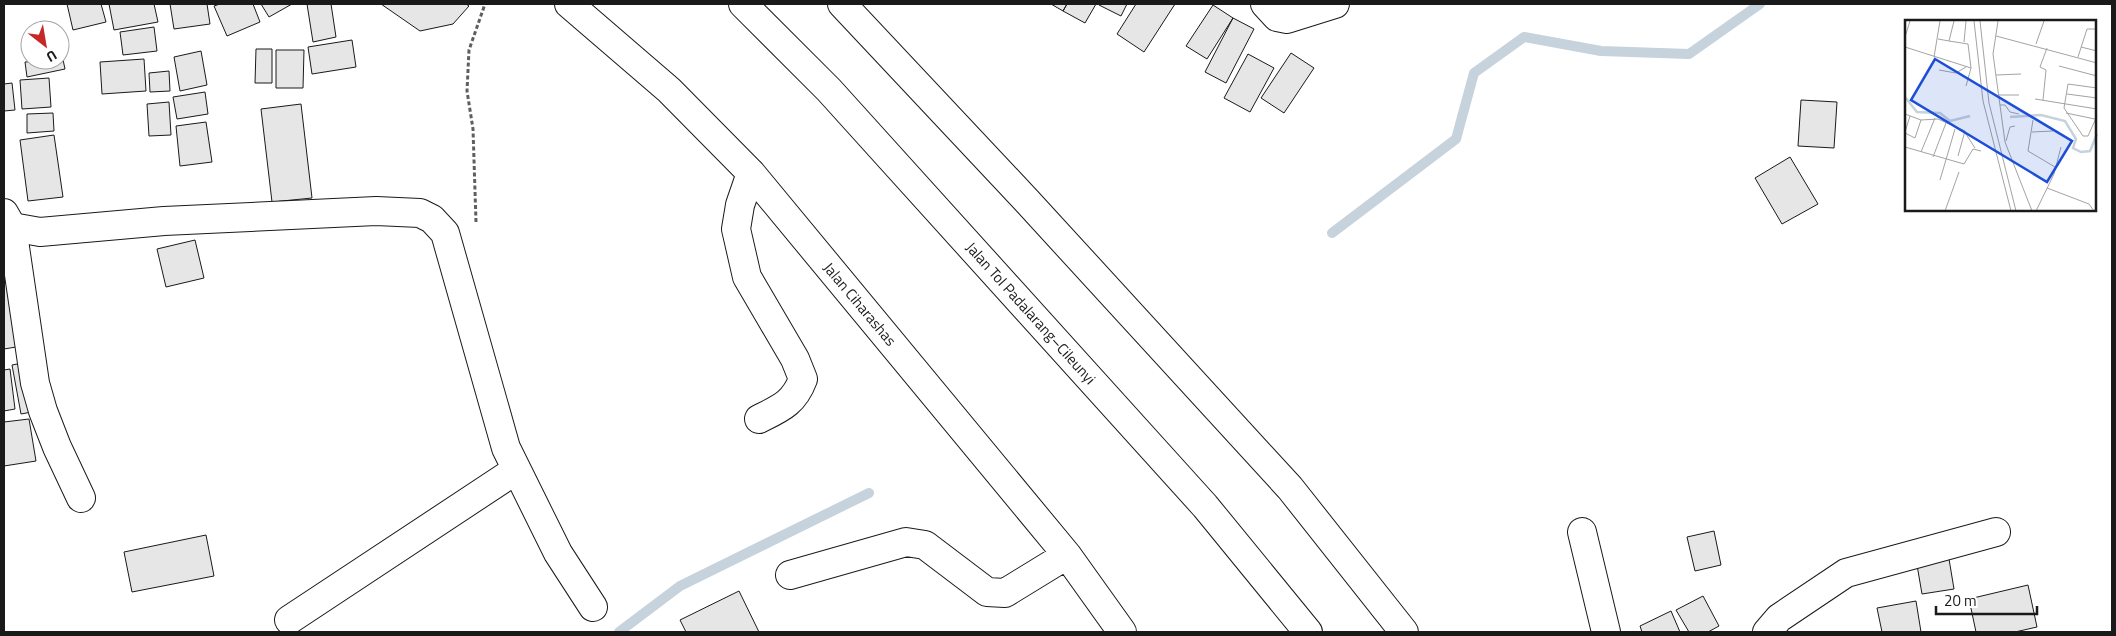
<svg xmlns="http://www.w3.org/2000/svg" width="2116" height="636" viewBox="0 0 2116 636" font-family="'Titillium Web',sans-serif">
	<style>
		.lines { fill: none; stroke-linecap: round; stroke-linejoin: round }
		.stream { stroke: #c6d2dc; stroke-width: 10 }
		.building { fill: #e6e6e6; stroke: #1a1a1a }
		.minor-casing { stroke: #1a1a1a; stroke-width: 30 }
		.highway-casing { stroke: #1a1a1a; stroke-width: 30 }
		.path { stroke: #5f5f5f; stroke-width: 3; stroke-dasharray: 4 2.5; stroke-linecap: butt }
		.minor { stroke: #fff; stroke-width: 28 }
		.highway { stroke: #fff; stroke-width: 28 }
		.labels { text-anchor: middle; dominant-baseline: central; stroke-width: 4; stroke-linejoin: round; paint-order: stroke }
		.street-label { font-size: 15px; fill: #1a1a1a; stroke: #fff }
		.inset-river { fill: none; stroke: #c6d2dc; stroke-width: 2.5 }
		.inset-road { fill: none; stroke: #a3a3a3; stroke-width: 1 }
		.view { fill: #1d4ed8; fill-opacity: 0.15; stroke: #1d4ed8; stroke-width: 2.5 }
		.inset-edge { fill: none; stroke: #1a1a1a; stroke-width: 2.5 }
	</style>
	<rect width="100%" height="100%" fill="#fff"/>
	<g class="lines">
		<!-- stream -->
		<path class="stream" d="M1332 233 1456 139 1474 73 1524 37 1601 51 1689 54 1760 4
			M619 632 680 586 869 493"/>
	</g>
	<!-- building -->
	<path class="building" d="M67 4H101L106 22 73 30Z
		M109 4H154L158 22 114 30Z
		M170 4H207L210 24 174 29Z
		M220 4H253L260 22 227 36 214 6Z
		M261 4H292L269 17Z
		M307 4H331L336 37 313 42Z
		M381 4H466L469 6 453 24 420 31Z
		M1051 4H1067L1063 11Z
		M1067 4H1096L1085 23 1063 11Z
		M1100 4H1127L1121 16 1099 5Z
		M1136 4H1175L1144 52 1117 34Z
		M1213 5 1233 18 1207 59 1186 46Z
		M1233 18 1254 29 1226 83 1205 72Z
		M51 25 52 30H31Z
		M154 27 157 51 123 55 120 32Z
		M352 40 356 67 312 74 308 47Z
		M256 49H272V83H255Z
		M276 50H304L303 88H276Z
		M201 51 207 85 180 91 174 57Z
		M1291 53 1314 68 1284 113 1261 98Z
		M1248 54 1274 68 1250 112 1224 98Z
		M60 55H62L65 69 27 77 25 62 60 60Z
		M144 59 146 91 102 94 100 62Z
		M169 71 170 91 150 92 149 73Z
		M49 78 51 107 22 109 20 80Z
		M12 83 15 110 4 111V84Z
		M205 92 208 114 177 119 173 97Z
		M1801 100 1837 102 1834 148 1798 146Z
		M169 102 171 135 149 136 147 104Z
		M301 104 312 198 272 202 261 109Z
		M53 113 54 131 27 133V114Z
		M206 122 212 162 180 166 176 126Z
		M54 135 63 197 28 201 20 140Z
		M1790 157 1818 204 1782 224 1755 178Z
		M195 240 204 278 166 287 157 249Z
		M11 270 22 346 4 349V271Z
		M28 362 37 411 21 414 12 365Z
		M10 369 15 409 4 411V370Z
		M29 419 36 461 4 466V422Z
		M1714 531 1721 565 1695 571 1687 537Z
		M206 535 214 576 132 592 124 552Z
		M1949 559 1954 589 1922 594 1917 565Z
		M2028 585 2037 627 2015 632H1976L1969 599Z
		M739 591 759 632H686L680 620Z
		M1703 596 1719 626 1708 632H1689L1676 610Z
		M1916 601 1921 632H1882L1877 608Z
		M1671 611 1680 632H1642L1640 626Z"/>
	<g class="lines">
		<!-- minor casing -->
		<g class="minor-casing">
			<path id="minor" d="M569 4 669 90 751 173 1067 555 1122 632
				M1265 4 1277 17 1287 19 1335 4
				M751 173 740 205 736 229 747 277 795 359 803 379C794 403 781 408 759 419
				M4 213 12 227 35 383 43 411 57 447 81 498
				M12 227 40 232 164 221 376 211 420 213 432 219 445 233 506 448 558 553 593 607
				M1582 532 1606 632
				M790 575 906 542 925 545 987 592 1005 593 1067 555
				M289 620 516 470
				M1767 632 1779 618 1846 573 1996 532"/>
		</g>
		<!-- highway casing -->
		<g class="highway-casing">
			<path id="highway" d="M743 4 829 90 1205 506 1308 632
				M842 4 1027 201 1290 488 1404 632"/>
		</g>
		<!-- path -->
		<path class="path" d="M476 222 473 129 467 91 469 50 485 4"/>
		<!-- minor -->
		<use href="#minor" class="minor"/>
		<!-- highway -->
		<use href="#highway" class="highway"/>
	</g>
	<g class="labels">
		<!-- street labels -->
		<g class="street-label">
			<text transform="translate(860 304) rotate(50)">Jalan Ciharashas</text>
			<text transform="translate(1031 313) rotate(48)">Jalan Tol Padalarang–Cileunyi</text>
		</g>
	</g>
	<!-- overview -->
	<g transform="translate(1905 20)">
		<rect width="191" height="191" fill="#fff"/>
		<path class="inset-river" d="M0 77 12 92 35 93 45 101 65 96M105 97 136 95 160 101 171 119 168 128 176 132 185 131 192 114"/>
		<path class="inset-road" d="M69 1 78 81 106 191M75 1 84 83 111 191M93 1 88 34 100 122 127 191M91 16 192 43M0 17 5 1M33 19 44 21 49 1M44 21 63 24 66 48 61 66M59 22 61 1M131 24 139 1M0 27 66 48M176 27 192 31M29 37 35 1M173 37 182 9H192M154 46 192 56M34 50 51 53 61 47M91 55 116 54M192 68 163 64 159 88 178 116H183L192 96M162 74 192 78M94 75H114M130 79 192 89M138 80 141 50 135 47 142 28M95 85H100L105 92 114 94M161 93 190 99M0 94 16 100 10 118 0 113M16 100 33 99 60 111 53 136M128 100 123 131 150 147M0 112 5 96M127 112 148 111M61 114 70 128M101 121 105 107 110 106M0 127 59 144 68 129 76 131M16 132 30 98M28 137 41 103M35 160 50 109M142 168 184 184 189 191M40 191 54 152M131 191 149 154 156 127"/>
		<path class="view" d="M30 39 167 121 142 162 6 80Z"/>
		<rect width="191" height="191" class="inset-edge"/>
	</g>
	<!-- border -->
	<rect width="2116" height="636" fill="none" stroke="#1a1a1a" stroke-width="10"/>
	<!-- north arrow -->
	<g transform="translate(45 45) rotate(149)"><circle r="24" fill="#ffffff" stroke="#a3a3a3"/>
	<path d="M0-4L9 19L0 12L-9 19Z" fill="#c62828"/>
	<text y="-8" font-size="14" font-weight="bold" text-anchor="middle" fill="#1a1a1a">U</text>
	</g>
	<!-- scale -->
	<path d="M1936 606v8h101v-8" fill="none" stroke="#1a1a1a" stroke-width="2.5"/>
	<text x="1944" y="606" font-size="15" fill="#1a1a1a" stroke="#ffffff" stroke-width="4" paint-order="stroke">20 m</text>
</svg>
